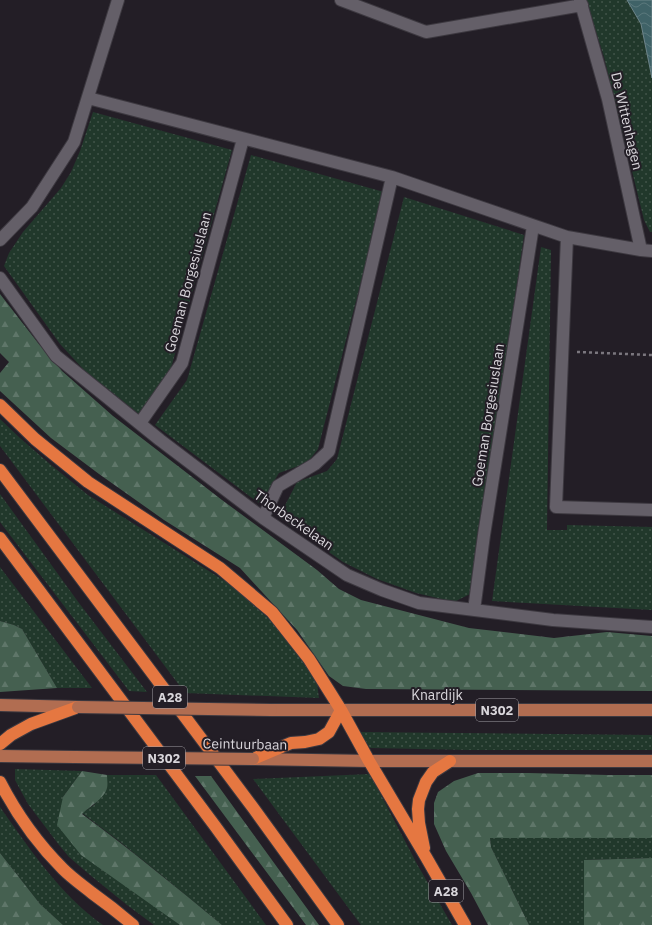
<svg xmlns="http://www.w3.org/2000/svg" width="652" height="925" viewBox="0 0 652 925" font-family="'IBM Plex Sans',sans-serif">
	<style>
		.grass { fill: url(#grass-dots) }
		.forest { fill: url(#forest-firs) }
		.water { fill: url(#water-waves); stroke: #6d858a }
		.lines { fill: none; stroke-linecap: round; stroke-linejoin: round }
		.minor-casing { stroke: #3d3940; stroke-width: 14 }
		.major-casing { stroke: #3d3940; stroke-width: 14 }
		.highway-casing { stroke: #3d3940; stroke-width: 14 }
		.path { stroke: #7b777e; stroke-width: 2.5; stroke-dasharray: 3 3; stroke-linecap: butt }
		.minor { stroke: #645f68; stroke-width: 12 }
		.major { stroke: #b16d51; stroke-width: 12 }
		.highway { stroke: #e57741; stroke-width: 12 }
		.major-bridge-casing { stroke: #3d3940; stroke-width: 14; stroke-linecap: butt }
		.major-bridge { stroke: #b16d51; stroke-width: 12 }
		.labels { text-anchor: middle; dominant-baseline: central; stroke-width: 4; stroke-linejoin: round; paint-order: stroke }
		.shield { fill: #231e26; stroke: #a29fa5; stroke-width: 1 }
		.shield-label { font-size: 13px; font-weight: bold; fill: #d9d6db }
		.street-label { font-size: 14px; fill: #d9d6db; stroke: #231e26 }
	</style>
	<defs>
		<pattern id="grass-dots" width="8" height="8" patternUnits="userSpaceOnUse"><rect width="8" height="8" fill="#21382b"/><path d="M2 2h.1M6 6h.1" fill="none" stroke="#415449" stroke-width="1.8" stroke-linecap="round"/></pattern>
		<pattern id="forest-firs" width="22" height="20" patternUnits="userSpaceOnUse"><rect width="22" height="20" fill="#456050"/><path d="M5 1l3.5 6h-7zM16 11l3.5 6h-7z" fill="#5f7669"/></pattern>
		<pattern id="water-waves" width="16" height="10" patternUnits="userSpaceOnUse"><rect width="16" height="10" fill="#3f6267"/><path d="M0 5q4-4 8 0t8 0" fill="none" stroke="#5a787c"/></pattern>
	</defs>
	<rect width="100%" height="100%" fill="#231e26"/>
	<!-- grass -->
	<path class="grass" d="M586 0H627L641 24 652 78V232H650L644 220 604 57Z
		M93 112 232 150 171 368 139 414 84 370 60 344 4 266 9 253 23 232 61 188 71 172 80 151Z
		M251 155 384 192 318 449 307 463 279 473 260 504 155 425 187 380Z
		M404 197 524 235 472 593 454 602 416 593 377 579 343 562 279 517 297 482 327 471 337 459Z
		M541 247 551 250 547 530H567V525L652 527V610L492 601Z
		M0 419 20 438 51 465 88 495 228 583 269 619 296 651 317 683 319 698 185 693 0 446Z
		M0 494 79 603 147 692 129 691 0 522Z
		M0 567 92 688H57L22 629 14 625 0 621Z
		M360 732 652 735V750H469L370 748Z
		M15 769 82 771 63 797 172 919 180 925H154L127 905 90 875 69 857 59 845 28 804 15 780Z
		M370 774 417 864 452 925H361L253 779Z
		M107 775H156L266 925H222L165 878 119 841 82 813 94 805 107 788Z
		M0 807C30 849 60 895 103 925H63L40 904 0 853Z
		M490 838H652V858L584 860V925H529L491 847Z"/>
	<!-- forest -->
	<path class="forest" d="M0 294 38 343 62 371 113 416 222 500 317 570 339 589 361 600 469 628 554 638 607 632 652 636V691L366 689 343 686 329 676 297 630 240 568 164 520 99 474 51 438 0 391V373L9 362 0 353Z
		M0 621 14 625 22 629 57 688 0 692Z
		M82 771 107 775C107 779 108 784 107 788 105 798 89 807 82 814 130 849 176 887 222 925H180L81 855 57 825 63 797Z
		M478 773H528L608 775H652V838H490L491 847 529 925H488L471 893 446 851 434 824V803L438 792 454 781Z
		M195 776H211L319 925H306Z
		M0 853 40 904 63 925H0Z
		M652 858V925H584V860Z"/>
	<!-- water -->
	<path class="water" d="M627 0H652V78L641 24Z"/>
	<g class="lines">
		<!-- minor casing -->
		<g class="minor-casing">
			<path id="minor" d="M341 0 426 32 582 5
				M580 0 608 99 641 250
				M88 98 392 177 567 237 641 250 652 251
				M567 237 556 507 652 510
				M0 240 32 207 74 142 118 0
				M0 278 56 356 160 440 263 518 347 575 382 590 419 603 553 620 652 627
				M140 423 182 363 243 139
				M263 518 278 486 315 464 329 451 392 177
				M474 610 484 535 533 226"/>
		</g>
		<!-- major casing -->
		<g class="major-casing">
			<path id="major" d="M0 705 78 707
				M271 710H652
				M0 756 75 757
				M253 759 369 761H652"/>
		</g>
		<!-- highway casing -->
		<g class="highway-casing">
			<path id="highway" d="M0 405 35 439 88 482 220 568 272 612 309 659 341 710 369 761 426 857 465 925
				M0 470 254 809 338 925
				M0 538 215 826 287 925
				M0 744 11 735 31 724 78 707
				M253 759 291 743 305 742 319 739 329 732 341 710
				M0 782C16 813 38 844 63 869 72 878 82 885 92 893 106 903 120 914 133 925
				M424 848 419 823 418 809 419 800 426 782 433 772 450 761"/>
		</g>
		<!-- path -->
		<path class="path" d="M577 352 652 355"/>
		<!-- minor -->
		<use href="#minor" class="minor"/>
		<!-- major -->
		<use href="#major" class="major"/>
		<!-- highway -->
		<use href="#highway" class="highway"/>
		<!-- major-bridge casing -->
		<g class="major-bridge-casing">
			<path id="major-bridge" d="M78 707 271 710
				M75 757 253 759"/>
		</g>
		<!-- major-bridge -->
		<use href="#major-bridge" class="major-bridge"/>
	</g>
	<g class="labels">
		<!-- shield labels -->
		<g class="shield">
			<rect x="153" y="686" width="34" height="22" rx="3"/>
			<rect x="476" y="699" width="42" height="22" rx="3"/>
			<rect x="143" y="747" width="42" height="22" rx="3"/>
			<rect x="429" y="880" width="34" height="22" rx="3"/>
		</g>
		<g class="shield-label">
			<text x="170" y="697">A28</text>
			<text x="497" y="710">N302</text>
			<text x="164" y="758">N302</text>
			<text x="446" y="891">A28</text>
		</g>
		<!-- street labels -->
		<g class="street-label">
			<text transform="translate(627 121) rotate(77)">De Wittenhagen</text>
			<text transform="translate(188 282) rotate(-75)">Goeman Borgesiuslaan</text>
			<text transform="translate(488 415) rotate(-81)">Goeman Borgesiuslaan</text>
			<text transform="translate(294 520) rotate(35)">Thorbeckelaan</text>
			<text x="437" y="695">Knardijk</text>
			<text transform="translate(245 744) rotate(1)">Ceintuurbaan</text>
		</g>
	</g>
</svg>
